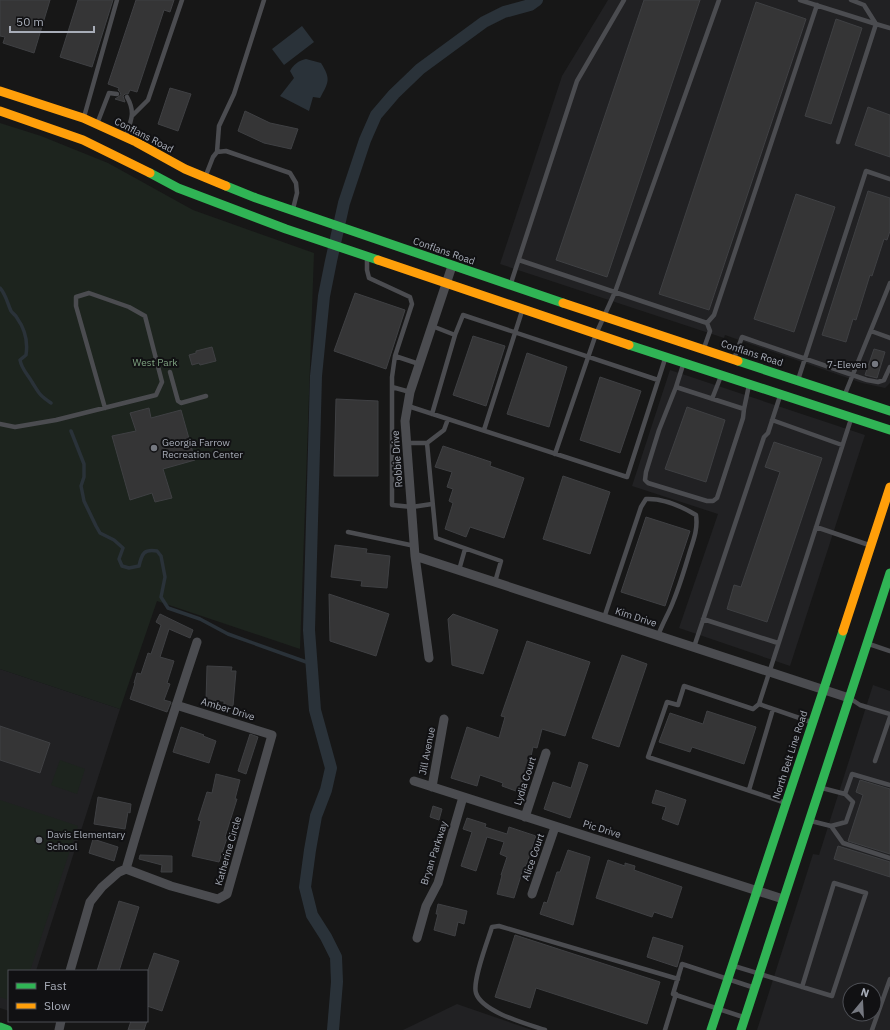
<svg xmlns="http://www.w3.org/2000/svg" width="890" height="1030" viewBox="0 0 890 1030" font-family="'IBM Plex Sans',sans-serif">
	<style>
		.built { fill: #212123; fill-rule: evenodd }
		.green { fill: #1d241e }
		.water { fill: #2a3239 }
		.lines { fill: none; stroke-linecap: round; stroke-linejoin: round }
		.stream { stroke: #2a3239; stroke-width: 3.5 }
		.canal { stroke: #2a3239; stroke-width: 12 }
		.building { fill: #353536; stroke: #3f4043 }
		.lane { stroke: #4b4c50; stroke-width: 4.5 }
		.street { stroke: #4b4c50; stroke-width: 9 }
		.fast { stroke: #30b455; stroke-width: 9 }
		.slow { stroke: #ff9f0a; stroke-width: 9 }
		.poi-dot { fill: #757880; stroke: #111113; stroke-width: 1.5 }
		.labels { text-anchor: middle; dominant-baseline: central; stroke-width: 4; stroke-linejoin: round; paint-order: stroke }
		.street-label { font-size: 10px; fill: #a8adb8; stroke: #111113 }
		.park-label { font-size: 10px; fill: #7fa381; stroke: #111113 }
		.poi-label { font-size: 10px; fill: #a8adb8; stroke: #111113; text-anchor: start }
	</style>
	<rect width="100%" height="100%" fill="#171717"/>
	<!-- built -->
	<path class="built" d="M608 0H890V383L885 388 862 383 725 335 724 338 500 264 562 76Z
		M670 370 865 435 790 666 679 628 718 514 632 486Z
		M0 669 120 709 36 971H9V1011L0 1008Z
		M873 685 890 691V1030H757L813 854 819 855ZM850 990H874V1014H850Z
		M457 1004 532 1030H403Z"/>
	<!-- green -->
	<path class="green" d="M0 123 41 136 108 163 193 210 314 253 300 649 157 601 120 709 0 669Z
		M60 760 85 769 77 794 51 785Z
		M0 800 78 826 30 971H9V1000L0 997Z"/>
	<!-- water -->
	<path class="water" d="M302 26 314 42 284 65 272 49Z
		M306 59 321 63C331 79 329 82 320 98L313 97 309 111 280 96 294 78 290 71C294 64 298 61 306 59Z"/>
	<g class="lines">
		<!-- stream -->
		<path class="stream" d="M0 288C6 295 7 302 11 311 13 314 16 315 17 318 25 329 28 342 26 355L20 360C22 370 27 373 32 382 39 393 39 395 51 403
			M71 431 84 464V477L81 486 84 501 96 526 100 533 114 540 123 548 119 559 122 566 129 568 139 566C142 553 144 549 157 551L161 556 165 577 161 597 168 608 200 619 228 634 312 664"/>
		<!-- canal -->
		<path class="canal" d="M333 1030 337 982 336 957 326 937 312 915 305 887 310 850 316 816 326 790 331 768 315 710 309 630 316 376 324 296 331 261 344 203 365 140 376 115 394 94 420 69 484 22 504 12 530 5 537 0"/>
	</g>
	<!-- building -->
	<path class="building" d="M0 0H50L34 53 3 43 5 37 0 36Z
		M78 0H113L92 67 60 57Z
		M136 0H174L170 12 164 10 137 92 130 90 128 94H125L123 96 125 102 115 99 121 95 120 92 118 90 119 88 108 84Z
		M644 0H700L607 277 556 260Z
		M756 2 806 19 709 310 659 294Z
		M836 19 862 28 831 124 805 116Z
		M170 88 191 94 178 131 158 124Z
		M868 107 890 115V157L855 145Z
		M245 111 270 123 298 129 291 149 264 143 238 131Z
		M868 191 890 198V231L887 240 884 239 872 276 870 275 856 320 853 319 846 342 822 335Z
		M796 194 835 207 794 332 754 319Z
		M355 293 405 310 386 369 334 351Z
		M473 336 505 346 486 406 453 395Z
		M212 347 216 361 200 365 199 363 192 365 189 355 196 353V351Z
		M874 349 885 352 877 378 865 375Z
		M527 353 567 367 549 427 507 414Z
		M600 377 641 391 620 453 580 440Z
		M336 399 378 401V476H334Z
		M687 407 725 420 706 482 665 469Z
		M149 408 151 418 181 410 195 460 163 469 172 498 155 502 152 493 130 500 112 436 136 431 130 413Z
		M774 442 822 458 767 622 727 609 734 585 741 587 780 472 765 467Z
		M443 446 491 462 490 466 524 478 504 538 470 527 466 537 445 529 453 503 449 501 453 489 447 487 452 472 435 467Z
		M563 476 610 492 590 554 543 539Z
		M646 517 690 531 665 606 621 592Z
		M335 545 367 549 366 553 390 556 387 588 361 586 362 581 331 577Z
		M329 594 389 614 376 656 330 641Z
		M160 614 193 630 190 638 169 629 160 657 174 661 167 683 170 684 164 700 171 702 167 712 130 699 135 683H134L137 673 141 674 148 653 151 654 161 625 156 622Z
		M453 614 498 630 483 674 452 665 448 619Z
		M527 641 590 662 565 736 542 729 537 748 533 747 527 775 523 787 518 785 516 791 502 786 503 783 480 775 477 786 451 778 467 727 499 738 505 717 501 716Z
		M622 655 647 664 619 747 592 738Z
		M207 666 232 667 231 671H236L233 706H224V701H206Z
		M707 711 756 727 744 764 692 747 690 752 659 742 670 713 703 724Z
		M0 726 50 743 40 773 0 760Z
		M181 727 204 735 203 736 216 741 209 763 173 752Z
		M250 734 258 737 246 774 238 771Z
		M579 762 588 765 570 818 544 809 553 782 571 788Z
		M216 774 240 780 235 799H237L225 837 227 838 219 862 192 856 201 821 198 820 207 792 212 793Z
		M860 780 890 789V854L848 841 863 795 856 792Z
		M656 790 686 800 678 825 662 819 666 807 652 803Z
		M98 797 131 804 130 813 128 812 125 829 94 824Z
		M433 806 442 809 439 820 430 817Z
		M467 818 486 824 485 827 507 834 509 827 536 836 526 866H524L514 898 497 894 502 875H501L507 857 500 854 504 842 487 837 476 871 461 866 472 832 463 829Z
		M93 839 118 847 114 861 89 853Z
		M838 846 890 862V877L834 859Z
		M568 850 590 857 573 925 540 914 544 902 547 903 557 872H560Z
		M140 855 172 856V872H161L162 865 139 859Z
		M608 860 625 866V863L635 866 634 870 682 887 672 918 654 912 652 917 596 898Z
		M119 901 139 907 119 971H97Z
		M438 904 467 911 464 924 458 922 455 936 434 930 438 914H436Z
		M515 935 660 982 647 1024 536 988 530 1008 495 997Z
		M653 937 683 946 677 967 647 957Z
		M154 953 179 961 162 1011 147 1006V973Z
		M131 1021H147L144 1030H128Z"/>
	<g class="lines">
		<!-- lane -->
		<path class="lane" d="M800 0 876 24 838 142
			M851 0 864 5 876 24 890 28
			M133 115 148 100 182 0
			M84 117 117 0
			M97 124 109 93 117 94
			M125 137C131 121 136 113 127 97
			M217 152 219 126 234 94 264 0
			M206 175 213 157 217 152 226 151 290 173 296 183 297 193 293 209
			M367 258V270L369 278 410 297 412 304 395 356 419 364
			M519 260 707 323 714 315 817 5
			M511 283 577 81 624 0
			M432 326 455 335 463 315 658 380
			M871 331 890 338
			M704 348 710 331 707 323
			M395 356 392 377V505L412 507 432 504
			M734 359 742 337 867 380 878 382 884 380 890 367
			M683 365 676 387 744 409
			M170 372 178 401 181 403 206 396
			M798 380 866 171 890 179
			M392 387 410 392
			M676 387 659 430 646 472 645 480 648 483 707 501H713L717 498 743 418 744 409 749 385
			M845 394 890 283
			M712 399 721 376
			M408 406 627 477 665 359
			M432 414 455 335
			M772 420 842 445
			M0 424 15 427 56 420 156 395 162 382 145 316 129 307 89 293 76 297V306L105 408
			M484 430 522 311
			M407 443H427L436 538 501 561 495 582
			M427 443 444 430 448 419
			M555 454 596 334 615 292 719 0
			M816 527 869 545
			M348 532 415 546
			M459 570 465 549
			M604 618 641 507 646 499C663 498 681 506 696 515 698 528 694 539 690 551 685 568 680 585 673 602 669 613 662 624 658 636
			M703 619 778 643
			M869 644 890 651
			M694 647 764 437 768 433 780 396
			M851 699 860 705 890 714
			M759 704 753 709 684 686 678 705 667 702 648 757 783 802
			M811 722 759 704 851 419
			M875 761 890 717
			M822 788 845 794 852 774 890 785
			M749 790 773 709
			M811 821 831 826 843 843 890 858
			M831 826 846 822 853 802 845 794
			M734 966 832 996 866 893 834 883 802 987
			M743 1017 673 994 682 964 752 987
			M545 1030C527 1024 482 1012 476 993 472 981 488 940 492 927L499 926 678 979
			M665 1030 676 994
			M872 1030 890 979"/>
		<!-- street -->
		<path class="street" d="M415 556 849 698
			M429 658 415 556 405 421 410 392 452 266
			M176 705 272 735 227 894 218 899 171 886 126 869C148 793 172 717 197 642
			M414 781 783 899
			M432 787 444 719
			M525 817 546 753
			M532 894 555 827
			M417 938 426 906 438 883 463 797
			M70 971 90 902 102 887 119 872 126 869
			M59 1030 61 1021"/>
		<!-- fast -->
		<path class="fast" d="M150 173 178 188 286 229 378 260
			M226 186 256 198 563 303
			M629 345 890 430
			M738 361 890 411
			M0 1027 8 1030
			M711 1030 843 631
			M741 1030 890 573"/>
		<!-- slow -->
		<path class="slow" d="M0 91 83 118 136 142 185 169 226 186
			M0 111 83 140 150 173
			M378 260 629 345
			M563 303 738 361
			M843 631 890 487"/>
	</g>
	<!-- markers -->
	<g class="poi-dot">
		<circle cx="875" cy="364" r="4"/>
		<circle cx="154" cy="448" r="4"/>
		<circle cx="39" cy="840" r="4"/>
	</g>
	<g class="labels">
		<!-- street labels -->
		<g class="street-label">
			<text transform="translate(144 135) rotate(27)">Conflans Road</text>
			<text transform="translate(444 251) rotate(19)">Conflans Road</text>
			<text transform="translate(752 353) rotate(18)">Conflans Road</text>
			<text transform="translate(397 459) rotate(-94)">Robbie Drive</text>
			<text transform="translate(636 617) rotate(18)">Kim Drive</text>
			<text transform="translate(228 709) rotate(17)">Amber Drive</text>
			<text transform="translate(427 751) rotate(-79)">Jill Avenue</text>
			<text transform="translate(790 755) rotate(-72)">North Belt Line Road</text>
			<text transform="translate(525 781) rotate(-72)">Lydia Court</text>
			<text transform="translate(602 829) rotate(17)">Pic Drive</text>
			<text transform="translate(228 851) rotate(-74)">Katherine Circle</text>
			<text transform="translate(434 853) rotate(-72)">Bryan Parkway</text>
			<text transform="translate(533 857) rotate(-71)">Alice Court</text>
		</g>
		<!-- park labels -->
		<g class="park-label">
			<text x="155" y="362">West Park</text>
		</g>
		<!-- poi labels -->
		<g class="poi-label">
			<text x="867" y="364" text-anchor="end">7-Eleven</text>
			<text x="162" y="442">Georgia Farrow<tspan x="162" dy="12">Recreation Center</tspan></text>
			<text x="47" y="834">Davis Elementary<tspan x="47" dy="12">School</tspan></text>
		</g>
	</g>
	<!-- legend -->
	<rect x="8" y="970" width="140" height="52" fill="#111113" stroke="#4d4f55"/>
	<rect x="16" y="983" width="20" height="6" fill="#30b455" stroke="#4d4f55"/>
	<text x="44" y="990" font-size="12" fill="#a8adb8">Fast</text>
	<rect x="16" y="1003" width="20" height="6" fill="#ff9f0a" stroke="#4d4f55"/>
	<text x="44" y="1010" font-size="12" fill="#a8adb8">Slow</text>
	<!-- north arrow -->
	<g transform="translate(862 1002) rotate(18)"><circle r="19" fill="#111113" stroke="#4d4f55"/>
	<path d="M0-3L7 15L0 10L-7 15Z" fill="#757880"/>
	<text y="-6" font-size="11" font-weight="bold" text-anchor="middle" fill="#a8adb8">N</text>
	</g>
	<!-- scale -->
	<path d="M10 26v6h84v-6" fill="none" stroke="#a8adb8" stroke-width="2"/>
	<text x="16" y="26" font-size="12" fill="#a8adb8" stroke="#111113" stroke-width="3" paint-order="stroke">50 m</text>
</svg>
